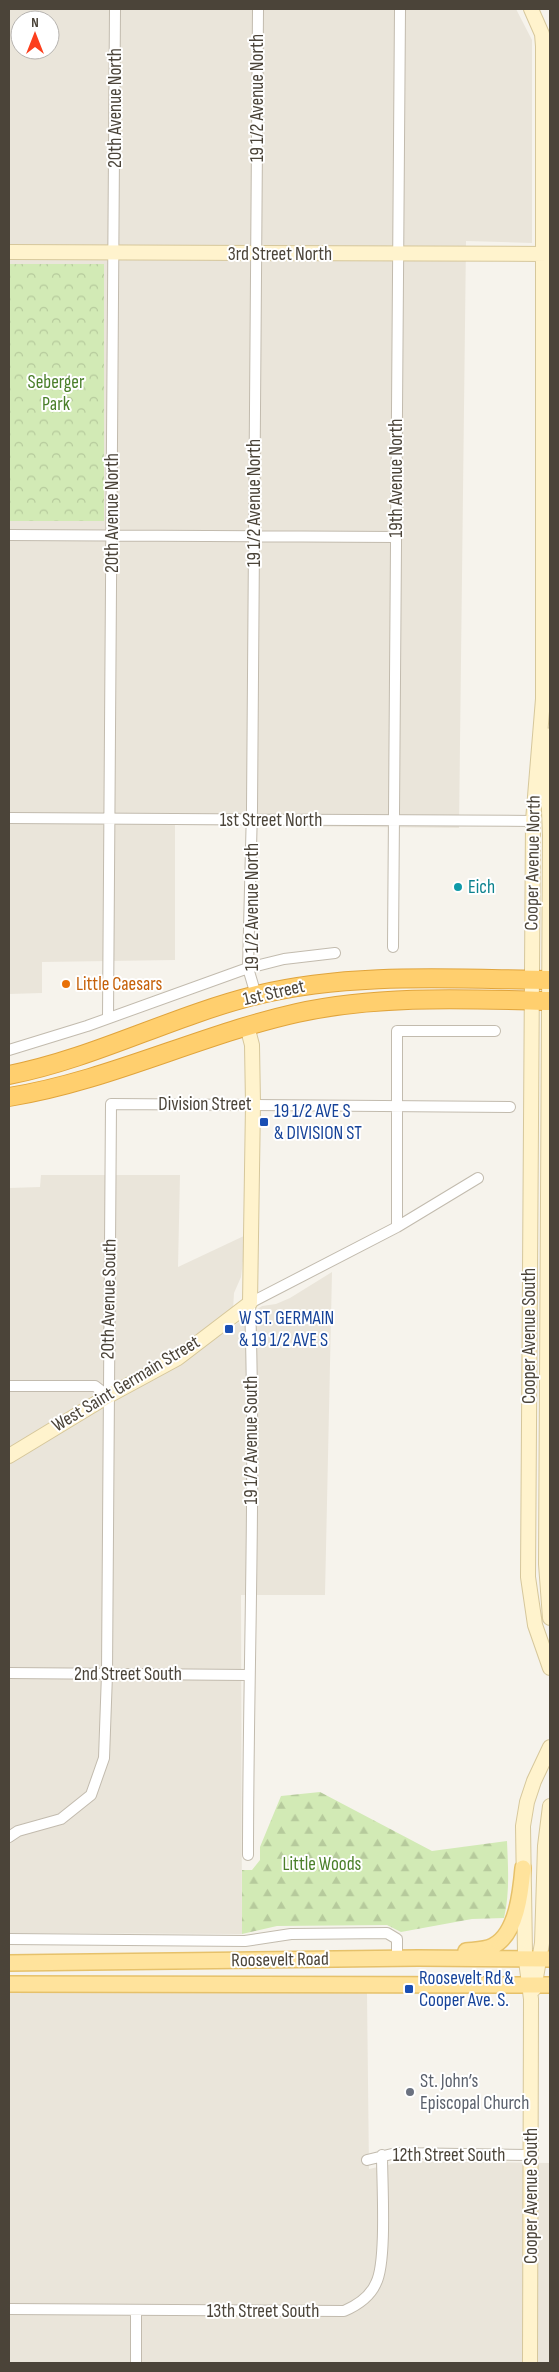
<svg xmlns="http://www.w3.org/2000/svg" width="559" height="2372" viewBox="0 0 559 2372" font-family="'Sofia Sans Condensed',sans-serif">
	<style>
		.residential { fill: #eae5da; fill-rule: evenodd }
		.forest { fill: url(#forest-firs) }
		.park { fill: url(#park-crowns) }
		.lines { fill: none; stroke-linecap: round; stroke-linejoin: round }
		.street-casing { stroke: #c2bbae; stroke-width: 12 }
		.secondary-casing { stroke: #d6c79b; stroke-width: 16 }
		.primary-casing { stroke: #e6c16a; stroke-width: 18 }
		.highway-casing { stroke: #e0a43c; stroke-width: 20 }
		.street { stroke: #fff; stroke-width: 10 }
		.secondary { stroke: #fff3cd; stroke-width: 14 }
		.primary { stroke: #ffe39c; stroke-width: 15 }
		.highway { stroke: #ffcf6e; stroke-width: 18 }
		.culture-dot { fill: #0f9aa8; stroke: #fff; stroke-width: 2 }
		.food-dot { fill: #e8710a; stroke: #fff; stroke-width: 2 }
		.transit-dot { fill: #1a4fb4; stroke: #fff; stroke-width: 2 }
		.worship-dot { fill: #6b7280; stroke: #fff; stroke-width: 2 }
		.labels { text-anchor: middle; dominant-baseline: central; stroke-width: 4; stroke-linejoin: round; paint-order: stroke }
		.street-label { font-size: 19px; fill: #4b4439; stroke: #fff }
		.park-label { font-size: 19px; fill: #4a7f2a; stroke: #fff }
		.culture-label { font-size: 19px; fill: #0d838f; stroke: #fff; text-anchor: start }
		.food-label { font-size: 19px; fill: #c56008; stroke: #fff; text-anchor: start }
		.transit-label { font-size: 19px; fill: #164399; stroke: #fff; text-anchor: start }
		.worship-label { font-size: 19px; fill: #5b616d; stroke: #fff; text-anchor: start }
	</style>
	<defs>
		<pattern id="forest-firs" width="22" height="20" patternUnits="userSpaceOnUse" patternTransform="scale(1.25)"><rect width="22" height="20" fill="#d2eab5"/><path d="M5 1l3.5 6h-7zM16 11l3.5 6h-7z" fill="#b6ca9c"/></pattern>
		<pattern id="park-crowns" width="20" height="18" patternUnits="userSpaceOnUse" patternTransform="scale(1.25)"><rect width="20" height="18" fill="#d2eab5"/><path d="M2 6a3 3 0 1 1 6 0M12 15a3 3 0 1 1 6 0" fill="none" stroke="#b6ca9c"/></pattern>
	</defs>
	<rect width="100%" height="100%" fill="#f6f3ec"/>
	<!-- residential -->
	<path class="residential" d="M9 9H516L532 40V243L466 241 459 828 175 825V960L42 962V993L9 994ZM20 20H50V50H20Z
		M41 1175H180L178 1267 246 1235 241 1277 234 1293 232 1327 262 1306 276 1304 290 1298 332 1272 325 1595H241L242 1934 9 1933V1188L40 1187Z
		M9 1991 367 1993 369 2169 406 2161 550 2163V2363H9Z"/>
	<!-- forest -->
	<path class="forest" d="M320 1792 432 1851 507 1841C508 1866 510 1893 504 1918L472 1919 401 1932 387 1925 277 1926 242 1934V1870H252L260 1860V1847L281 1796Z"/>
	<!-- park -->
	<path class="park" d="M9 264H104V521H9Z"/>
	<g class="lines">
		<!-- street casing -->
		<g class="street-casing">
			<path id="street" d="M9 535 396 537
				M9 818 533 821
				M393 947 400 9
				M256 995 248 968 252 809 258 9
				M108 1018 115 9
				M9 1050 87 1026 248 968 284 959 335 953
				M397 1227V1031H495
				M9 1386H95L108 1396
				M9 1673 248 1675
				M9 1837 18 1831 61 1819 91 1795 104 1758 107 1674 111 1104 510 1107
				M248 1855C248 1671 256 1487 250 1303L397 1227 478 1178
				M9 1939 245 1941 291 1934 387 1933 397 1939V1958
				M367 2160 396 2153 531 2155
				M9 2309 344 2311C358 2305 370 2297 376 2283 387 2262 382 2182 382 2155
				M136 2311V2363"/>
		</g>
		<!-- secondary casing -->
		<g class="secondary-casing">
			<path id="secondary" d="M531 9 542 34 543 46V699L533 821 528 1577 535 1625 550 1668
				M9 252 550 254
				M546 735 550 835 546 1564 550 1618
				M9 1456 108 1396 178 1358 250 1303 253 1104 252 1045 247 1026
				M534 1989 542 1943 545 1846 550 1806
				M530 2363 531 1999 525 1953 523 1826 527 1802 534 1781 550 1747"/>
		</g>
		<!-- primary casing -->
		<g class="primary-casing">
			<path id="primary" d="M466 1951C474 1950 486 1950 493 1946 517 1934 521 1891 523 1868
				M9 1963 418 1958 550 1959
				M9 1984 550 1985"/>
		</g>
		<!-- highway casing -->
		<g class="highway-casing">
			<path id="highway" d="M9 1075C95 1058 172 1016 257 995 352 972 453 979 550 980
				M9 1097C108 1081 199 1035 297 1013 379 995 466 999 550 1001"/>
		</g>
		<!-- street -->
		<use href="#street" class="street"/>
		<!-- secondary -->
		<use href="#secondary" class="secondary"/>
		<!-- primary -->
		<use href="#primary" class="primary"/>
		<!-- highway -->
		<use href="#highway" class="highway"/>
	</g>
	<!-- markers -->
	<circle class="culture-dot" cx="458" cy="887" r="5"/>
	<circle class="food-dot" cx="66" cy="984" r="5"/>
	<g class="transit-dot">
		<rect x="259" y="1117" width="10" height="10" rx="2.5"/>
		<rect x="224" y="1324" width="10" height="10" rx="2.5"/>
		<rect x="404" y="1984" width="10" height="10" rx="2.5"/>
	</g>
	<circle class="worship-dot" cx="410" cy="2092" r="5"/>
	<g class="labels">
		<!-- street labels -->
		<g class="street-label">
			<text transform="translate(257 98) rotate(-90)">19 1/2 Avenue North</text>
			<text transform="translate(115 108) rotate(-90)">20th Avenue North</text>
			<text x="280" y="254">3rd Street North</text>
			<text transform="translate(396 478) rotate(-90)">19th Avenue North</text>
			<text transform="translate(254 503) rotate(-90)">19 1/2 Avenue North</text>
			<text transform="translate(112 513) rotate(-90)">20th Avenue North</text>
			<text x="271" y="820">1st Street North</text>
			<text transform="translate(533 863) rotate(-89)">Cooper Avenue North</text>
			<text transform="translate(252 907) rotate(-90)">19 1/2 Avenue North</text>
			<text transform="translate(274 993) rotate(-13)">1st Street</text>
			<text x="205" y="1104">Division Street</text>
			<text transform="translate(109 1299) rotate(-89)">20th Avenue South</text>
			<text transform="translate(529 1336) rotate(-90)">Cooper Avenue South</text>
			<text transform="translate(126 1384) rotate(-31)">West Saint Germain Street</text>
			<text transform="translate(251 1440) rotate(-90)">19 1/2 Avenue South</text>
			<text x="128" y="1674">2nd Street South</text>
			<text transform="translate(280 1960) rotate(-1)">Roosevelt Road</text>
			<text x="449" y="2155">12th Street South</text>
			<text transform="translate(531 2196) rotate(-90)">Cooper Avenue South</text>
			<text x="263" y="2311">13th Street South</text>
		</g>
		<!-- park labels -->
		<g class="park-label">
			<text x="56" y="382">Seberger<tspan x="56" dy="22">Park</tspan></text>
			<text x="322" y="1864">Little Woods</text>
		</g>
		<!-- culture labels -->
		<g class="culture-label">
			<text x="468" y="887">Eich</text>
		</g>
		<!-- food labels -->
		<g class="food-label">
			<text x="76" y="984">Little Caesars</text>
		</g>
		<!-- transit labels -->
		<g class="transit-label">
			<text x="274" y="1111">19 1/2 AVE S<tspan x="274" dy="22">&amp; DIVISION ST</tspan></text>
			<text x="239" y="1318">W ST. GERMAIN<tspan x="239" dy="22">&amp; 19 1/2 AVE S</tspan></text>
			<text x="419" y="1978">Roosevelt Rd &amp;<tspan x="419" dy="22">Cooper Ave. S.</tspan></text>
		</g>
		<!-- worship labels -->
		<g class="worship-label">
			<text x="420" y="2081">St. John’s<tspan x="420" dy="22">Episcopal Church</tspan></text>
		</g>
	</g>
	<!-- border -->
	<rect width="559" height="2372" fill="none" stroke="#4b4439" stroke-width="20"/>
	<!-- north arrow -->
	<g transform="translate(35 35)"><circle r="24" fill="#ffffff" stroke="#b7b4b0"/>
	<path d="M0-4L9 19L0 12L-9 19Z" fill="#fc3f1d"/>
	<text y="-8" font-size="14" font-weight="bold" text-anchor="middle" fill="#4b4439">N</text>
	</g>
</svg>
